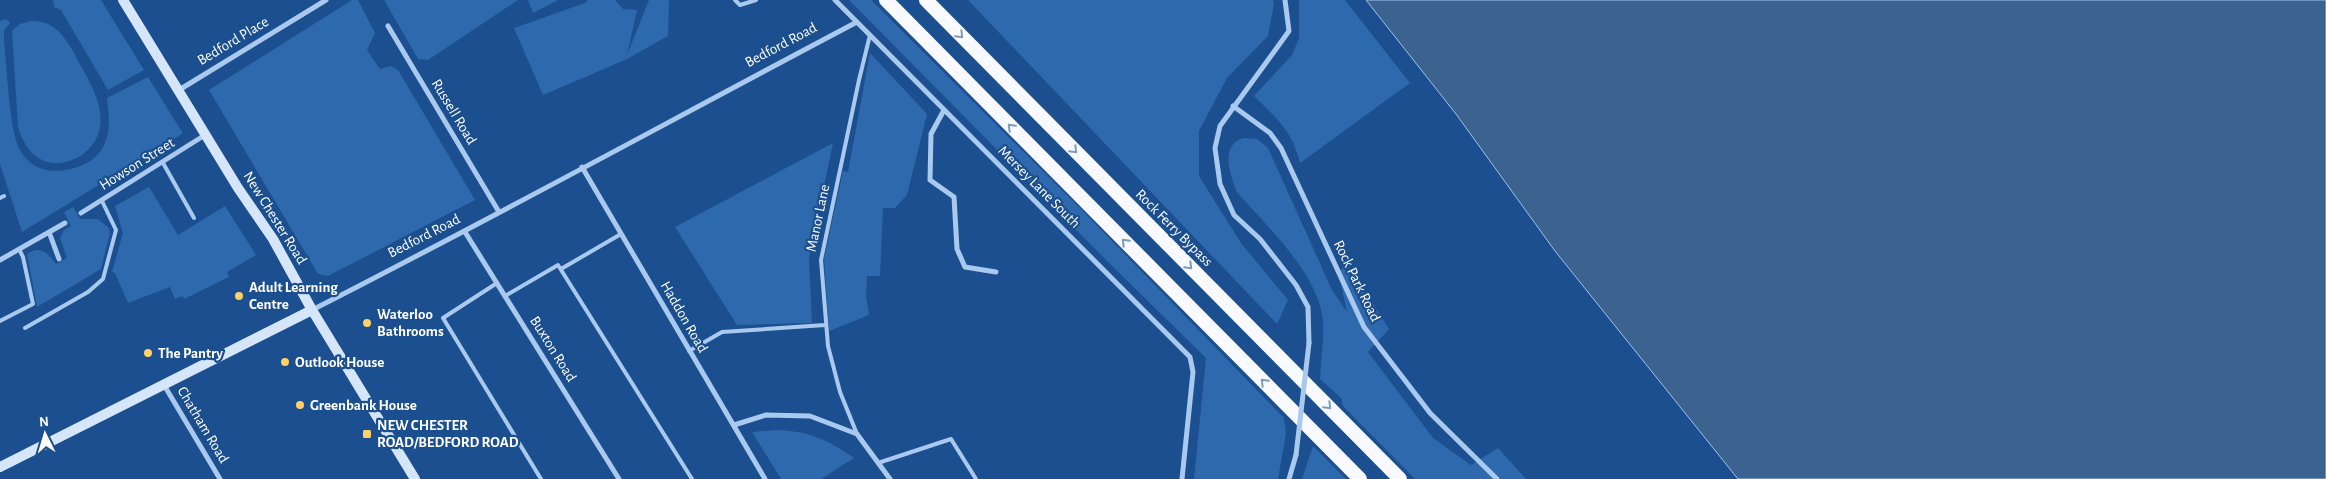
<svg xmlns="http://www.w3.org/2000/svg" width="2326" height="479" viewBox="0 0 2326 479" font-family="'Alegreya Sans',sans-serif">
	<style>
		.green { fill: #2e69ad }
		.water { fill: #3c6290; stroke: #9cc4f0 }
		.lines { fill: none; stroke-linecap: round; stroke-linejoin: round }
		.service { stroke: #a9c9ee; stroke-width: 4 }
		.minor { stroke: #a9c9ee; stroke-width: 5 }
		.secondary { stroke: #d6e6fa; stroke-width: 10 }
		.trunk { stroke: #f8faff; stroke-width: 14 }
		.minor-bridge { stroke: #a9c9ee; stroke-width: 5 }
		.oneway { stroke: #7e9cc1 }
		.poi-dot { fill: #ffd166; stroke: #1b4f8f; stroke-width: 2 }
		.labels { text-anchor: middle; dominant-baseline: central; stroke-width: 4.5; stroke-linejoin: round; paint-order: stroke }
		.street-label { font-size: 15px; fill: #fff; stroke: #1b4f8f }
		.poi-label { font-size: 15px; font-weight: bold; fill: #fff; stroke: #1b4f8f; text-anchor: start }
	</style>
	<rect width="100%" height="100%" fill="#1b4f8f"/>
	<!-- green -->
	<path class="green" d="M53 0H101L144 70 108 90 61 10 54 7Z
		M352 0H358L375 33 367 50 380 69 391 66 398 70 475 200 328 276 318 274 209 90Z
		M384 0H518L428 60 418 59Z
		M528 0H558L533 13Z
		M588 0H615L623 9 637 10 627 55 649 0H669L668 36 625 60 543 95 514 28 585 3Z
		M849 0H871L1084 212 1284 418 1286 434 1278 479H1194L1206 358 1108 262Z
		M968 0H1273L1274 4 1268 36 1227 78 1199 131V176L1241 243 1288 300 1277 324Z
		M1299 0H1345L1410 83 1300 163C1292 130 1277 119 1254 96L1292 55 1299 38Z
		M6 19 10 23 4 30V41C7 66 9 131 20 150 25 159 32 166 43 169 62 175 94 166 103 147 111 133 109 114 107 98L148 77 182 132V134L22 232 0 164V21Z
		M31 21C53 20 64 35 74 53 85 75 104 101 100 127 97 152 65 171 42 160 29 154 22 140 18 127L12 31 20 24Z
		M870 53 927 114 907 195 895 208H883L880 276H867L866 296 869 315 829 331 824 259 843 171 848 172Z
		M1244 138 1257 139 1268 148 1332 290 1347 312 1339 276 1345 260 1389 329 1368 352 1433 438 1471 465 1498 448 1526 479H1415L1342 405V399L1320 379C1321 360 1324 340 1323 321 1319 274 1267 227 1237 192 1230 176 1219 144 1244 138Z
		M833 143 809 259 812 323 737 325 675 227Z
		M149 187 178 235 225 206 256 255 227 272 229 277 184 299 182 296 175 299 170 287 128 303 115 273 112 272 123 233 115 206Z
		M73 207 80 219H98L109 228 110 233 101 269 37 307 27 254C40 245 48 253 56 264L67 258 60 238 64 230 71 226 64 212Z
		M777 430C808 431 829 440 854 458L821 479H781L752 432Z
		M1313 446 1346 479H1302Z"/>
	<!-- water -->
	<path class="water" d="M1366 0H2326V479H1738L1555 251 1456 114Z"/>
	<g class="lines">
		<!-- service -->
		<path class="service" d="M735 0 740 5 756 0
			M163 163 194 218
			M0 198 4 196
			M561 269 621 234
			M497 283 443 318 541 479
			M505 296 558 265 692 479
			M0 321 33 304 23 257 19 249
			M25 328 88 292 103 279 116 230 102 201
			M689 351 722 332 825 325
			M857 434 840 392 828 346 821 260 859 80 870 35
			M878 463 951 439 976 479"/>
		<!-- minor -->
		<path class="minor" d="M835 0 1190 357 1193 372 1182 479
			M1285 0 1289 31 1220 126 1215 148 1220 184 1234 215 1260 239 1296 285 1308 307 1309 343
			M388 26 499 212
			M179 90 326 0
			M1233 106 1270 133 1281 148 1364 327 1430 413 1497 479
			M944 110 931 134 930 180 954 197 957 249 965 267 996 272
			M582 167 765 479
			M81 213 205 135
			M49 232 59 259
			M465 232 619 479
			M0 260 65 223
			M312 310C495 217 675 118 857 22
			M164 385 220 479
			M734 425 766 415 810 416 857 434 890 479
			M1289 479 1296 455"/>
		<!-- secondary -->
		<path class="secondary" d="M123 0 238 188 273 239 312 310 415 479
			M0 467 312 310"/>
		<!-- trunk -->
		<path class="trunk" d="M886 0 1360 479
			M926 0 1400 479"/>
		<!-- minor-bridge -->
		<path class="minor-bridge" d="M1296 455 1309 343"/>
	</g>
	<!-- one-way arrows -->
	<defs><path id="oneway-chevron" d="M-2-3.5L2.5 0L-2 3.5" fill="none" stroke-width="1.6" stroke-linecap="round" stroke-linejoin="round" transform="scale(1.25)"/></defs>
	<g class="oneway">
		<use href="#oneway-chevron" transform="translate(960 35) rotate(45)"/>
		<use href="#oneway-chevron" transform="translate(1011 127) rotate(-135)"/>
		<use href="#oneway-chevron" transform="translate(1074 150) rotate(45)"/>
		<use href="#oneway-chevron" transform="translate(1125 242) rotate(-135)"/>
		<use href="#oneway-chevron" transform="translate(1189 266) rotate(45)"/>
		<use href="#oneway-chevron" transform="translate(1264 382) rotate(-135)"/>
		<use href="#oneway-chevron" transform="translate(1328 406) rotate(45)"/>
	</g>
	<!-- markers -->
	<g class="poi-dot">
		<circle cx="239" cy="296" r="5"/>
		<circle cx="367" cy="323" r="5"/>
		<circle cx="148" cy="353" r="5"/>
		<circle cx="285" cy="362" r="5"/>
		<circle cx="300" cy="405" r="5"/>
		<rect x="362" y="429" width="10" height="10" rx="2.5"/>
	</g>
	<g class="labels">
		<!-- street labels -->
		<g class="street-label">
			<text transform="translate(233 41) rotate(-31)">Bedford Place</text>
			<text transform="translate(781 45) rotate(-28)">Bedford Road</text>
			<text transform="translate(454 112) rotate(59)">Russell Road</text>
			<text transform="translate(137 164) rotate(-32)">Howson Street</text>
			<text transform="translate(1039 187) rotate(45)">Mersey Lane South</text>
			<text transform="translate(275 218) rotate(58)">New Chester Road</text>
			<text transform="translate(818 218) rotate(-78)">Manor Lane</text>
			<text transform="translate(1174 228) rotate(45)">Rock Ferry Bypass</text>
			<text transform="translate(424 236) rotate(-27)">Bedford Road</text>
			<text transform="translate(1357 281) rotate(64)">Rock Park Road</text>
			<text transform="translate(684 317) rotate(60)">Haddon Road</text>
			<text transform="translate(553 349) rotate(58)">Buxton Road</text>
			<text transform="translate(203 425) rotate(59)">Chatham Road</text>
		</g>
		<!-- poi labels -->
		<g class="poi-label">
			<text x="249" y="287">Adult Learning<tspan x="249" dy="17">Centre</tspan></text>
			<text x="377" y="314">Waterloo<tspan x="377" dy="17">Bathrooms</tspan></text>
			<text x="158" y="353">The Pantry</text>
			<text x="295" y="362">Outlook House</text>
			<text x="310" y="405">Greenbank House</text>
			<text x="377" y="425">NEW CHESTER<tspan x="377" dy="17">ROAD/BEDFORD ROAD</tspan></text>
		</g>
	</g>
	<!-- north arrow -->
	<g transform="translate(45 434) rotate(355)" stroke="#1b4f8f" stroke-width="4" paint-order="stroke">
	<path d="M0-4L9 19L0 12L-9 19Z" fill="#ffffff"/>
	<text y="-8" font-size="14" font-weight="bold" text-anchor="middle" fill="#ffffff">N</text>
	</g>
</svg>
